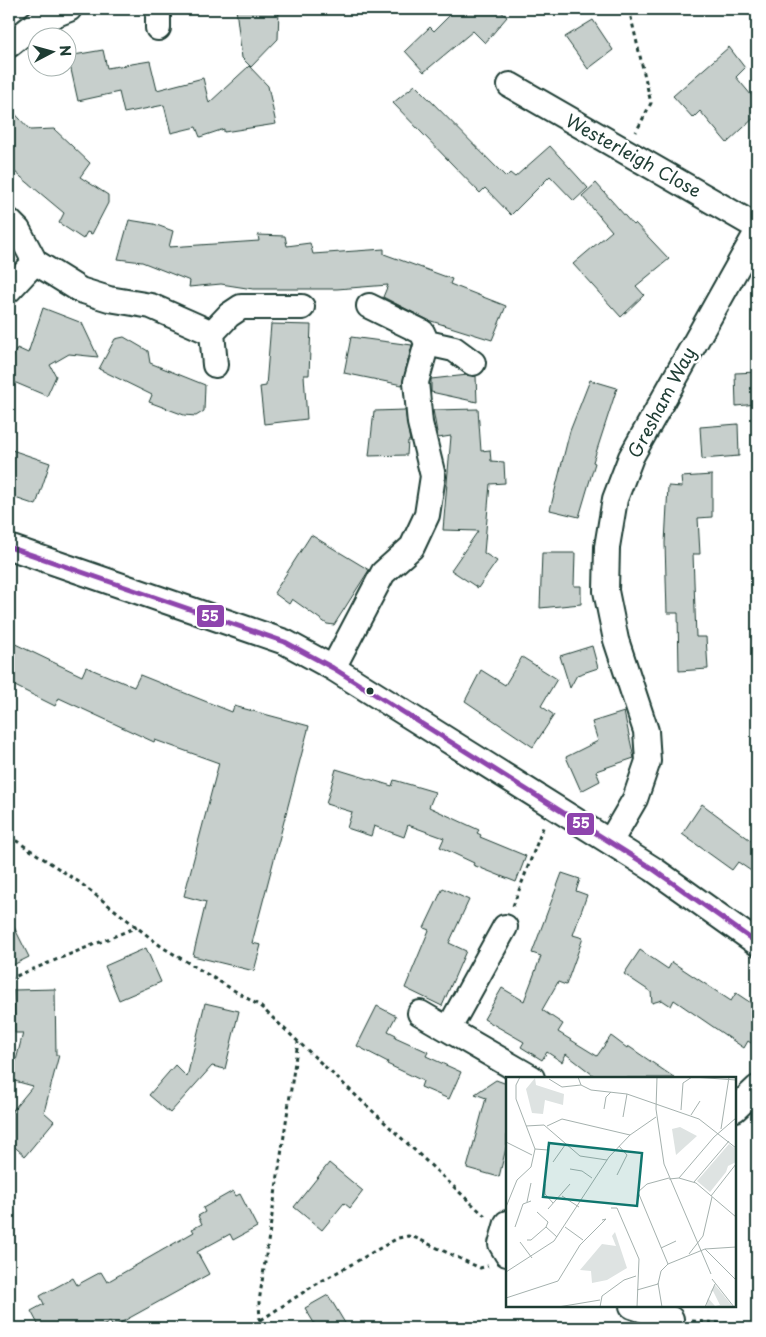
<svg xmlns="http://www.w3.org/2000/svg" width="766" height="1337" viewBox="0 0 766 1337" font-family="'Playpen Sans',sans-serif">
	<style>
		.building { fill: #c7cfcc; stroke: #1f3d34 }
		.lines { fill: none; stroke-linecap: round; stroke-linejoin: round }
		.minor-casing { stroke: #1f3d34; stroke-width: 28 }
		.path { stroke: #1f3d34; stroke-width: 3; stroke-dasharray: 4 4; stroke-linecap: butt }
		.minor { stroke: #fff; stroke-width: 24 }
		.bus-1-casing { stroke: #fff; stroke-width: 9 }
		.bus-1 { stroke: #8e44ad; stroke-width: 5 }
		.bus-dot { fill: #1f3d34; stroke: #fff; stroke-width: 2 }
		.labels { text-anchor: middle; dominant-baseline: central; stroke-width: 5; stroke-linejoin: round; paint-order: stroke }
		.street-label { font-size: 18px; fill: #1f3d34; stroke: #fff }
		.inset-road { fill: none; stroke: #a5b1ae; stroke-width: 1 }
		.view { fill: #0f766e; fill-opacity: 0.15; stroke: #0f766e; stroke-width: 2.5 }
		.inset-edge { fill: none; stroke: #1f3d34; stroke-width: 2.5 }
		.line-badge { stroke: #fff; stroke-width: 2 }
		.badge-label { font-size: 14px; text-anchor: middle; font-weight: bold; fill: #fff }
	</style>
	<rect width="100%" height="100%" fill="#fff"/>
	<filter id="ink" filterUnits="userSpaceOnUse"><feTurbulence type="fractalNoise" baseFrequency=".02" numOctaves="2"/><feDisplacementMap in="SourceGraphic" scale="10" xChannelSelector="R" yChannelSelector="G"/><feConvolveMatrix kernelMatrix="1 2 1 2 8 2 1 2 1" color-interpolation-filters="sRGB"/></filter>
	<g filter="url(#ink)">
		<!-- building -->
		<path class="building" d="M236 9H279L278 39 251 67 242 58Z
			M456 9H498L507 17 485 43 473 31 424 72 405 51 430 27 434 31Z
			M593 20 613 50 588 69 565 37Z
			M729 47 745 68 736 77 757 102V115L727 143 700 111 693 118 673 96Z
			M103 50 107 68 150 61 157 90 203 78 209 103 249 66 268 86 276 124 224 132V129L200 137 196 127 171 133 164 105 124 113 119 92 78 101 68 56Z
			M415 85 506 177 510 173 515 177 550 146 588 188 574 201 550 176 511 215 485 188 480 193 393 103Z
			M9 107 30 130 54 129 90 163 80 177 108 195V203L92 234 87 232 83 239 59 223 64 213 9 167Z
			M596 183 633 225 635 223 669 259 636 286 644 295 621 317 573 264 612 231 582 196Z
			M129 220 154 224 173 231 169 247 259 241 258 235 285 236 287 246 310 243 313 254 384 249V254L452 279 450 284 506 306 492 340 428 320 383 297 388 285 337 289H253L221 284 189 287 190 281 142 262 118 259Z
			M43 308 82 323 98 357 69 354 50 365 56 376 47 396 9 380V366L17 348 28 353Z
			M271 324 311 325 309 375H304L307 419 264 424 260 387 266 386Z
			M124 337 148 351 150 363 205 385 204 411 196 416 184 415 149 402 152 395 99 369 115 339Z
			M351 337 412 345 402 385 344 373Z
			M757 372V404L736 406 735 373Z
			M468 375 476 376 477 402 431 392V379Z
			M590 380 617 388 593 462 595 463 579 517 550 510 570 431Z
			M478 409 481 451 490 450 491 461 504 462 505 483 490 484 484 553 497 561 478 588 451 570 478 531 443 530 451 436 438 438 433 410Z
			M405 410 410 441H408L407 455 369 456 374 411Z
			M738 424 739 456 702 459 700 427Z
			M9 449 50 463 36 505 9 496Z
			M712 475V517L698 518 700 554H693L696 637H706L708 669 679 671 678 613H667L665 543 668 486 682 487 681 477Z
			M311 535 369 570 334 625 327 624 292 599 289 604 274 593Z
			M542 553H575L574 586H581V604L540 608Z
			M9 641 82 676 86 667 134 687 140 675 232 712 234 706 309 726 252 943 261 945 254 971 193 956 206 902 184 896 219 763 155 740 154 742 59 698 55 706 9 683Z
			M592 646 598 668 577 675 570 688 560 656Z
			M522 657 557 679 541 706 554 715 533 747 465 701 481 670 505 685Z
			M624 712 634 758 596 771 600 781 581 791 566 757 598 741 592 722Z
			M336 769 392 786 394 780 435 792 429 807 479 830 477 833 481 835 480 837 526 856 516 882 473 865 474 863 440 847 444 838 408 825 404 837 374 826 371 836 347 828 352 812 326 804Z
			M702 804 757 845V875L738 862 732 870 682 834Z
			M562 873 580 879 576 891 587 895 573 935 583 938 566 985 558 982 542 1010 563 1024 558 1032 597 1056 611 1036 627 1048 628 1046 675 1078H597L566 1054 562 1062 547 1052 542 1060 521 1047 524 1042 484 1019 502 988 524 1001 541 956 532 953Z
			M443 888 469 900 449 943 466 951 442 1006 405 988 429 930 424 928Z
			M9 917 29 957 9 967Z
			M146 948 161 982 119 1000 105 966Z
			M640 950 668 969 672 962 731 1001 736 993 757 1007V1047L748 1041 744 1048 674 1000 671 1006 662 1000 652 1003 651 992 624 974Z
			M55 989 56 1055H59L44 1112 54 1121 25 1156 9 1142V1115L33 1086 11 1080 23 1033H15L14 990Z
			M205 1003 239 1011 225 1069 212 1066 170 1113 149 1095 175 1065 187 1077Z
			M377 1006 396 1016 388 1031 396 1035 395 1037 428 1052 426 1056 461 1072 449 1099 421 1087 423 1081 387 1064 388 1062 357 1046Z
			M496 1080 507 1084V1144L499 1177 467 1168 486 1098 475 1094Z
			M329 1163 363 1191 350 1208 344 1203 322 1230 294 1207Z
			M233 1191 236 1196 240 1194 257 1227 233 1240 230 1234 197 1252 209 1274 113 1327 110 1322 99 1328H40L31 1311 44 1304 40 1296 73 1278 77 1285 101 1272 107 1282 194 1232 192 1229 202 1224 198 1216 205 1212 203 1208Z
			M328 1295 348 1328H317L305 1308Z"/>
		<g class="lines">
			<!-- minor casing -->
			<g class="minor-casing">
				<path id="minor" d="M158 9V28
					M9 45 39 21 69 9
					M510 85 757 227
					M9 221 18 230 35 262 80 290 109 299 151 306 212 333 215 365
					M9 290 35 262
					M369 306 422 332 427 343 454 349 473 363
					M212 333 229 315 241 307H302
					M9 547 285 642 333 668 653 869 757 943
					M333 668 383 573 412 547 427 515 433 476 420 423 416 382 427 343
					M610 842 635 799 648 761 646 731 616 640 606 591 607 547 615 499 631 457 757 232
					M420 1013 532 1078
					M449 1028 505 927
					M735 1109 757 1088
					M507 1223 501 1244 507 1254
					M632 1306 671 1319"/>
			</g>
			<!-- path -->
			<path class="path" d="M629 9 651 103 636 132
				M9 836 79 882 162 947 260 1006 485 1216
				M513 906 544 825
				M9 979 137 927
				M261 1320 313 1286 398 1238 408 1236 416 1238 480 1268 488 1266
				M692 1321 757 1326
				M256 1328 260 1321 259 1302 298 1042"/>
			<!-- minor -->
			<use href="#minor" class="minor"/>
			<!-- bus-1 casing -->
			<g class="bus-1-casing">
				<path id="bus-1" d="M9 547 285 642 333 668 653 869 757 943"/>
			</g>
			<!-- bus-1 -->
			<use href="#bus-1" class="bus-1"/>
		</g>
	</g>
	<!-- markers -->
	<circle class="bus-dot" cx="370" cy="691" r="4.5"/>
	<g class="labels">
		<!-- street labels -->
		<g class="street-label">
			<text transform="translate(634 155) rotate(29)">Westerleigh Close</text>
			<text transform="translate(661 402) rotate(-62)">Gresham Way</text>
		</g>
	</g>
	<!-- overview -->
	<g transform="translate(506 1077)">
		<rect width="230" height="230" fill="#fff"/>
		<path d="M29 1 30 8 58 17 57 28 39 23 37 37 26 36 20 12ZM174 50 191 59 170 78 166 52ZM223 67 230 72V85L222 89 220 95 204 115 191 104ZM109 155 121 191 101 203 86 206 85 194 74 193 96 167 110 169 106 159ZM209 208 210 209 227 230H200L202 221 209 229 214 228 207 214 204 215Z" fill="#dee3e2"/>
		<path class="inset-road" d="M72 0 75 8 85 13 121 17 193 42 230 71M151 0 150 32 158 87 205 197M187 0 230 3M43 2 56 10 75 8M98 32 100 20 105 15M175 33 177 6 186 0M185 38 194 24M117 40 121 17M20 49 38 48 74 79 101 83M41 49 56 42 124 58M215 52 223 0M0 65 26 78M29 72 42 73V69M47 85 59 68M64 92 76 94 86 101M111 98 121 78 113 69M173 101 208 60 230 41M163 102 173 101 190 106 230 140M188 105 223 64M39 107V117L47 126M56 119 73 130M205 119 230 87M21 125 25 106M0 130 11 103 25 90 29 72 10 22V8L14 0M105 131H111L133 182 131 230M42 132 64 107M31 135 42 145 40 150M9 150 17 127 25 124M59 150 77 163M21 163H25L40 150 51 160M14 165 26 181M155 171 170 164M199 172 230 203M183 177 197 159 206 120M162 187 132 115 141 107 163 101M0 195 48 164 103 80 124 58 150 40M206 202 228 230M152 206 156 230M131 213 152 207 155 194 162 187 199 172 230 170M0 221 52 204 74 168 100 142 96 143M52 230 94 223M94 230 96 219 118 203 130 199M199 230 209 207"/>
		<path class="view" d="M43 66 136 76 131 129 37 120Z"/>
		<rect width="230" height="230" class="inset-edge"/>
	</g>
	<g class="line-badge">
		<rect x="196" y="604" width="29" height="24" rx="5" fill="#8e44ad"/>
		<rect x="566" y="812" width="29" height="24" rx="5" fill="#8e44ad"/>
	</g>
	<g class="badge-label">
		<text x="210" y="621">55</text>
		<text x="581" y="828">55</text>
	</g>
	<!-- margin -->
	<rect width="766" height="1337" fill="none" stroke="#fff" stroke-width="30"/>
	<rect x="15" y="15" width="736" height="1307" fill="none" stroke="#1f3d34" stroke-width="2" filter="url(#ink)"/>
	<!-- north arrow -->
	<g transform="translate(52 52) rotate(84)"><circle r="24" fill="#ffffff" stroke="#a5b1ae"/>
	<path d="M0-4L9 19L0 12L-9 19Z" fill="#1f3d34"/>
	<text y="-8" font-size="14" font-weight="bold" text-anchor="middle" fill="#1f3d34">N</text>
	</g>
</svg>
